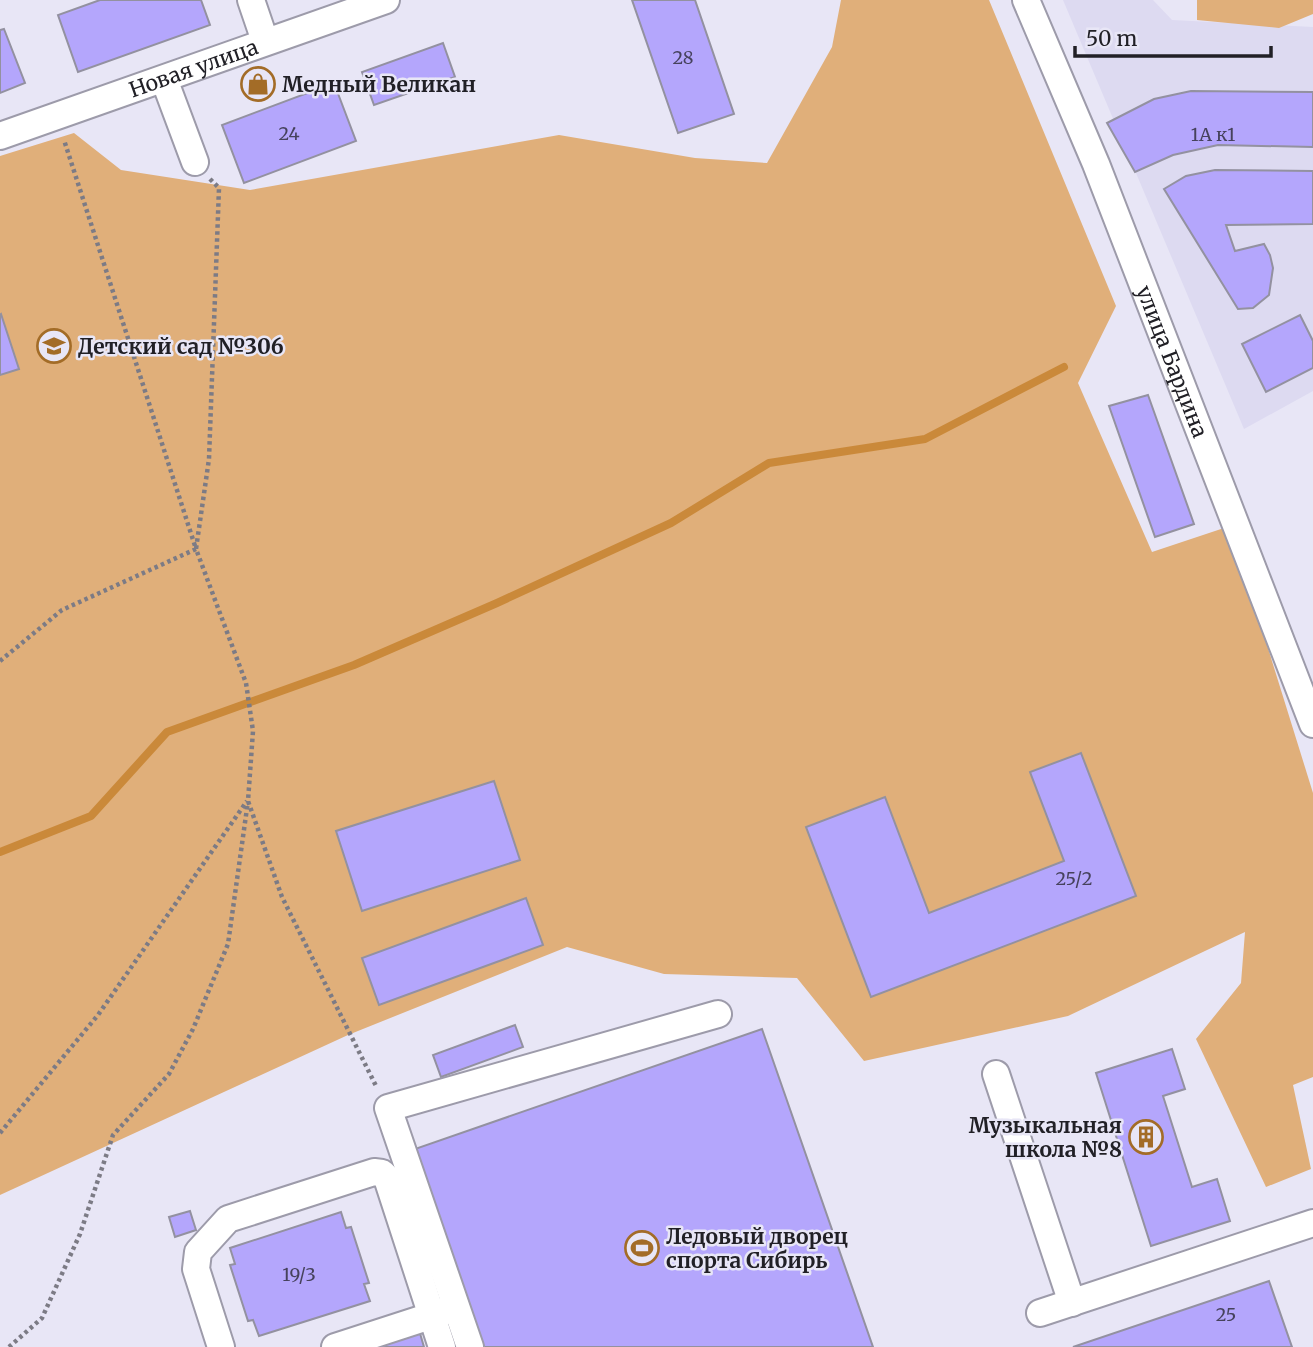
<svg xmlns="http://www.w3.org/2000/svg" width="1313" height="1347" viewBox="0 0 1313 1347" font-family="Merriweather,serif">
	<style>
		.built { fill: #dddaf1 }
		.green { fill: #e0af7a }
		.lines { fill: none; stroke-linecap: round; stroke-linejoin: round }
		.stream { stroke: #ca893a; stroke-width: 8 }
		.building { fill: #b4a6fc; stroke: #9391a0; stroke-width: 2 }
		.minor-casing { stroke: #9d9baa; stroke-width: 30 }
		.path { stroke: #7c7b85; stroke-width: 4.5; stroke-dasharray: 3.5 3.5; stroke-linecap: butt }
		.minor { stroke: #fff; stroke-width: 26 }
		.labels { text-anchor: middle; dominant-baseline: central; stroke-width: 5; stroke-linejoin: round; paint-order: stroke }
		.number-label { font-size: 18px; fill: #46425c }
		.street-label { font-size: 21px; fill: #212026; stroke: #e8e6f6 }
		.poi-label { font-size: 21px; font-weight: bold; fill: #212026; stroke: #e8e6f6; text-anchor: start }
	</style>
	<rect width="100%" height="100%" fill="#e8e6f6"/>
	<!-- built -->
	<path class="built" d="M1063 0H1153L1172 20 1313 27V391L1244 429Z"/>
	<!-- green -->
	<path class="green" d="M841 0H989L1116 306 1078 383 1152 552 1230 526 1313 793V1077L1293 1085 1311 1169 1266 1187 1196 1039 1241 983 1245 932 1068 1016 864 1061 797 978 664 974 567 947 348 1035 0 1195V156L74 133 121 170 250 190 559 135 695 158 767 163 832 47Z
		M1197 0H1313V14L1279 28 1197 20Z"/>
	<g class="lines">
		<!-- stream -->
		<path class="stream" d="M0 852 91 816 167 732 354 665 497 603 671 523 769 463 925 439 1064 367"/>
	</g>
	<!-- building -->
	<path class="building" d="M100 0H201L210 25 78 72 58 15Z
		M632 0H695L734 114 678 133Z
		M4 29 25 83 0 93V30Z
		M443 43 455 77 374 105 362 72Z
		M334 83 356 141 244 183 222 125Z
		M1191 91 1313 92V147L1218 145 1173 155 1135 172 1107 123 1154 99Z
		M1215 170 1313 171V224L1226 225 1235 251 1264 244 1270 255 1273 268 1269 295 1253 308 1238 309 1164 189 1186 176Z
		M1 314 19 369 0 375V315Z
		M1300 315 1313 341V368L1266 392 1242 344Z
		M1148 395 1194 524 1155 537 1109 406Z
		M1081 753 1136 896 871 997 806 827 885 797 929 913 1064 861 1030 772Z
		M494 781 520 860 362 911 336 831Z
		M526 898 543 945 379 1005 362 958Z
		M515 1025 523 1047 441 1077 433 1055Z
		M762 1029 873 1347H480L412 1150Z
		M1172 1049 1185 1089 1163 1096 1192 1187 1217 1179 1230 1221 1151 1246 1096 1073Z
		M190 1211 196 1230 175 1237 169 1217Z
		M341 1212 346 1228 351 1227 369 1283 364 1284 370 1301 259 1336 253 1320 248 1321 230 1265 235 1264 230 1248Z
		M1269 1281 1292 1347H1073Z
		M419 1330 424 1347H365Z"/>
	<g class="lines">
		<!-- minor casing -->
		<g class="minor-casing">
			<g id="minor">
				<path d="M251 0 265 41"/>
				<path id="s1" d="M1026 0 1096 164 1313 724"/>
				<path d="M164 79 195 162"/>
				<path id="s2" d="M0 136 386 0"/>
				<path d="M996 1074 1072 1303"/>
				<path d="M1040 1313 1313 1223"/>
				<path d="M221 1347 196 1269 198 1252 228 1219 374 1172 382 1173 387 1178 442 1347"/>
				<path d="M335 1347 446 1311"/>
				<path d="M470 1347 388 1108 718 1014"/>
			</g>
		</g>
		<!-- path -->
		<path class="path" d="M210 179 219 188 209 459 196 549 246 683 253 731 248 801 282 897 376 1086
			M0 661 62 610 196 549 64 140
			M0 1133 98 1015 247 801
			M9 1347 42 1318 80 1234 113 1135 169 1074 193 1029 228 944 248 801"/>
		<!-- minor -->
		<use href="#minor" class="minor"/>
	</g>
	<!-- icons -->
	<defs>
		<g id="shop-ring" transform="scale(1.75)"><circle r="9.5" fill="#e8e6f6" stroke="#a36c27" stroke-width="1.5"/><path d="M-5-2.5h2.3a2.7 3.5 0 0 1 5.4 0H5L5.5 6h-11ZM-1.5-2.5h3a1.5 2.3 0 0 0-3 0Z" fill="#a36c27"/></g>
		<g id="school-ring" transform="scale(1.75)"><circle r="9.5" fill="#e8e6f6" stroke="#a36c27" stroke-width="1.5"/><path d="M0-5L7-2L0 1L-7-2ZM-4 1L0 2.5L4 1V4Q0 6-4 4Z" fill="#a36c27"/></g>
		<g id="building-ring" transform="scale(1.75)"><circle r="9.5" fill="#e8e6f6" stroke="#a36c27" stroke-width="1.5"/><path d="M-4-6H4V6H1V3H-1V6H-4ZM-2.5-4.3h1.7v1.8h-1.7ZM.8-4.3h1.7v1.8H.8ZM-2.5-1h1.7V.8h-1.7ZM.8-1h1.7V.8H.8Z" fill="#a36c27"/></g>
		<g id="stadium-ring" transform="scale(1.75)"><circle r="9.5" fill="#e8e6f6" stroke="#a36c27" stroke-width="1.5"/><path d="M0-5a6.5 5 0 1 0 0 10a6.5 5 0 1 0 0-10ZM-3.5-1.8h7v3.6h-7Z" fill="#a36c27"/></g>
	</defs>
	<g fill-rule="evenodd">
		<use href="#shop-ring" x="258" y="84"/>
		<use href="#school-ring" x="54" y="346"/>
		<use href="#building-ring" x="1146" y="1137"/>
		<use href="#stadium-ring" x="642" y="1248"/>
	</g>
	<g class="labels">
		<!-- number labels -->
		<g class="number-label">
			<text x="683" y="57">28</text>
			<text x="289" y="133">24</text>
			<text x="1213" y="134">1А к1</text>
			<text x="1074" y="878">25/2</text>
			<text x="299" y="1274">19/3</text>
			<text x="1226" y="1314">25</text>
		</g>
		<!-- street labels -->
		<g class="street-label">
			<text stroke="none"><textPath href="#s2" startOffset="205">Новая улица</textPath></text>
			<text stroke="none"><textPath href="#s1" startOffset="390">улица Бардина</textPath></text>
		</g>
		<!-- poi labels -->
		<g class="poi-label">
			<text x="282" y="84">Медный Великан</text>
			<text x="78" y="346">Детский сад №306</text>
			<text x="1122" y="1125" text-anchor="end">Музыкальная<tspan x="1122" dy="24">школа №8</tspan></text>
			<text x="666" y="1236">Ледовый дворец<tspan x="666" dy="24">спорта Сибирь</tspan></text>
		</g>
	</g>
	<!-- scale -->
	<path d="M1075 46v10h196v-10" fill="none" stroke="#212026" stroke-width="3.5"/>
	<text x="1086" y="46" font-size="21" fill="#212026" stroke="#e8e6f6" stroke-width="5" paint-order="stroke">50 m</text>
</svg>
